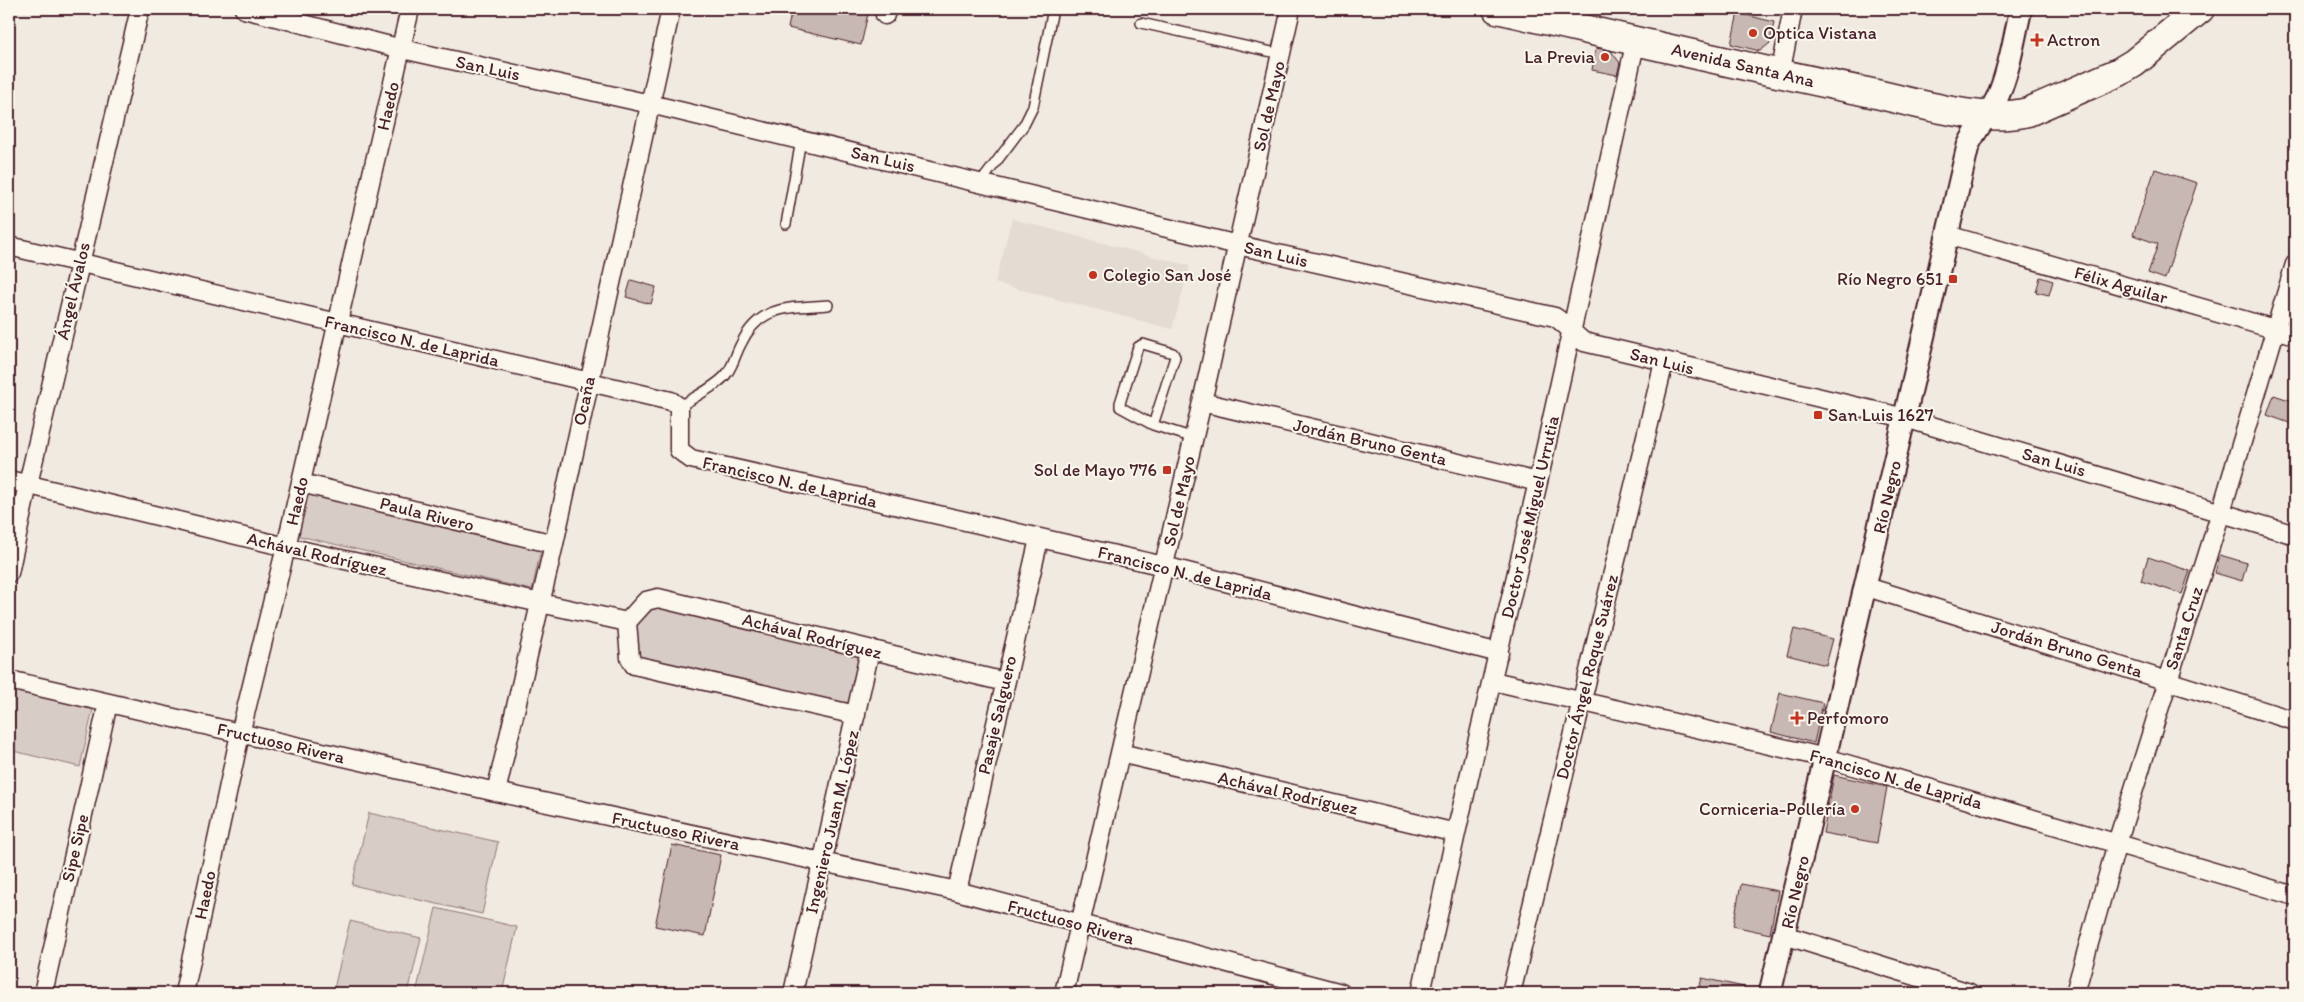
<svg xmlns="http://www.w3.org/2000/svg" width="2304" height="1002" viewBox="0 0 2304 1002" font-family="Itim,sans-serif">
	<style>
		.built { fill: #e4dbd2 }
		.green { fill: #d8ccc6; stroke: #917678 }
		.building { fill: #c8b8b3; stroke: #4a1f2b }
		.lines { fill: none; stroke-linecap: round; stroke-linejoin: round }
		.service-casing { stroke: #4a1f2b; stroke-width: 12 }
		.minor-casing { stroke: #4a1f2b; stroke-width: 21 }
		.tertiary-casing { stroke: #4a1f2b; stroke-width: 25 }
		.primary-casing { stroke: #4a1f2b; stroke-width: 31 }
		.service { stroke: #fbf7ec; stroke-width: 9 }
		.minor { stroke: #fbf7ec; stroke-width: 18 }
		.tertiary { stroke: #fbf7ec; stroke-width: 21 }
		.primary { stroke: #fbf7ec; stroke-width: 28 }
		.poi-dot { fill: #c8321e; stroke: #fbf7ec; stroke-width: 2 }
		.labels { text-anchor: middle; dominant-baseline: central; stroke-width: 4; stroke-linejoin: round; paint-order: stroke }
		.poi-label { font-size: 18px; fill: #4a1f2b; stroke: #fbf7ec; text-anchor: start }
		.street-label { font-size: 18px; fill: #4a1f2b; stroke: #fbf7ec }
	</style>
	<rect width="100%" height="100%" fill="#f0eae0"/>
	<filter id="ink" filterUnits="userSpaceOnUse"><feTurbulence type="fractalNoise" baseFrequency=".02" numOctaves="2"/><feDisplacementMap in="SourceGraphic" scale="10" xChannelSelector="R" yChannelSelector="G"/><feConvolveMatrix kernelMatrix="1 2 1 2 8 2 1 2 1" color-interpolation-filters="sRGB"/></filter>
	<g filter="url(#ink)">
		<!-- built -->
		<path class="built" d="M1012 219 1190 266 1172 329 995 283Z"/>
		<!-- green -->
		<path class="green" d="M305 492 541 549 532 590 295 535Z
			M660 604 866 654 853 709 638 662 633 624Z
			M9 689 93 709 80 767 9 750Z
			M369 813 498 842 482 914 352 885Z
			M436 908 517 927 502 993H416Z
			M350 921 421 938 408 993H333Z"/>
		<!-- building -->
		<path class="building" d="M792 9H869L861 45 788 28Z
			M1738 13 1774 22 1770 43 1760 51 1731 44Z
			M1596 48 1611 51 1620 63 1617 75 1592 70Z
			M2155 169 2197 183 2165 279 2148 273 2158 244 2133 235Z
			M2040 277 2053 281 2049 295 2036 292Z
			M631 280 656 287 651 304 626 297Z
			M2274 395 2295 402V425L2267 415Z
			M2220 555 2247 563 2242 581 2215 573Z
			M2148 557 2190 571 2182 594 2141 581Z
			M1794 629 1833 639 1826 665 1787 655Z
			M1780 693 1823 703 1814 743 1771 732Z
			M1834 775 1887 787 1877 843 1823 833Z
			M672 845 721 855 705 936 655 926Z
			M1741 884 1778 891 1770 934 1733 926Z
			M1702 978 1744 987V993H1698Z"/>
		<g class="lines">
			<!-- service casing -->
			<g class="service-casing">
				<path id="service" d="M1141 23 1281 54
					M981 182 1024 125 1033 107 1053 9
					M786 224 801 140
					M679 407C692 398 720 385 728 372 734 363 736 353 741 344 760 304 790 308 828 305
					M1153 425 1175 357 1173 353 1143 344 1138 347 1120 403V407L1153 425 1194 438"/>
			</g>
			<!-- minor casing -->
			<g class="minor-casing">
				<path id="minor" d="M244 9 402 49 650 104 1238 245 1555 317C1566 324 1573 334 1584 342L1905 418 2295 535
					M885 15 886 9
					M1780 74 1793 9
					M1947 235 2295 335
					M9 246 671 401 679 407V450L691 459 1164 566 1499 653
					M1202 402 1538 482
					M9 480 286 547 627 622
					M301 483 554 544
					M9 573 28 484 140 9
					M1867 587 2295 721
					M9 680 496 792 957 891 1341 993
					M1493 681 1826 758 2295 896
					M856 715 634 665 630 658 627 622 646 601 658 598 1005 682
					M1120 753 1456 833
					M496 792 554 544 671 9
					M957 891 1039 539
					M1784 935 1970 993
					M43 993 108 703
					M184 993 240 734 286 547 410 9
					M793 993 870 650
					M1064 993 1202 402 1291 9
					M1421 993 1456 833 1538 482 1636 40
					M1511 993 1664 362
					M2075 993 2117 843 2221 512 2295 264"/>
			</g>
			<!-- tertiary casing -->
			<g class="tertiary-casing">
				<path id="tertiary" d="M1770 993 1968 146C1976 128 1990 114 1998 96 2010 69 2014 37 2021 9"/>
			</g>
			<!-- primary casing -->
			<g class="primary-casing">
				<path id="primary" d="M1497 9C1620 37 1744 67 1867 92 1915 102 1980 124 2028 112L2119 72 2134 63 2200 9"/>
			</g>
			<!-- service -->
			<use href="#service" class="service"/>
			<!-- minor -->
			<use href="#minor" class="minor"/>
			<!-- tertiary -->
			<use href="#tertiary" class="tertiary"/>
			<!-- primary -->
			<use href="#primary" class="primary"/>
		</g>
	</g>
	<!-- markers -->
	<g class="poi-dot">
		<circle cx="1753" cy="33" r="5"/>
		<path d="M2034.5 32.5h5v5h5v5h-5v5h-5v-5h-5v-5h5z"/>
		<circle cx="1605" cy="57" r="5"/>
		<circle cx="1093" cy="275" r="5"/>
		<rect x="1948" y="274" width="10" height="10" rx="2.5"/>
		<rect x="1813" y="410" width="10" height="10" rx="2.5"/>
		<rect x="1162" y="465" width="10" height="10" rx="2.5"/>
		<path d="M1794.5 710.5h5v5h5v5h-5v5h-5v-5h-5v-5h5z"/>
		<circle cx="1855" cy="809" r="5"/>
	</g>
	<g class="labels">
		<!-- poi labels -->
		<g class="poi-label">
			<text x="1763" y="33">Optica Vistana</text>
			<text x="2047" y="40">Actron</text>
			<text x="1595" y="57" text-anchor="end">La Previa</text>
			<text x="1103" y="275">Colegio San José</text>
			<text x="1943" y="279" text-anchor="end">Río Negro 651</text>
			<text x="1828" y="415">San Luis 1627</text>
			<text x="1157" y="470" text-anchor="end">Sol de Mayo 776</text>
			<text x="1807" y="718">Perfomoro</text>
			<text x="1845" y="809" text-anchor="end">Corniceria-Pollería</text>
		</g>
		<!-- street labels -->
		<g class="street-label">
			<text transform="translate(1743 65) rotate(13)">Avenida Santa Ana</text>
			<text transform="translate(488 68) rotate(12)">San Luis</text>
			<text transform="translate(388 106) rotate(-77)">Haedo</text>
			<text transform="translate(1269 106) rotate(-77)">Sol de Mayo</text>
			<text transform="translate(883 159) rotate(13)">San Luis</text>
			<text transform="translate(1276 254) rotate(13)">San Luis</text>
			<text transform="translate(2121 285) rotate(16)">Félix Aguilar</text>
			<text transform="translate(73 291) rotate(-77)">Ángel Ávalos</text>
			<text transform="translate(412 341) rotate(13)">Francisco N. de Laprida</text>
			<text transform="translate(1662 361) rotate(14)">San Luis</text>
			<text transform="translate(584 401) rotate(-78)">Ocaña</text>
			<text transform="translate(1370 442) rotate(13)">Jordán Bruno Genta</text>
			<text transform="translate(2054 462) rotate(16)">San Luis</text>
			<text transform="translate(790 482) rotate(13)">Francisco N. de Laprida</text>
			<text transform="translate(1887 497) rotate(-77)">Río Negro</text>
			<text transform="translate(297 501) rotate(-77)">Haedo</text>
			<text transform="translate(1179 501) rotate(-77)">Sol de Mayo</text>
			<text transform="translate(427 514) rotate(14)">Paula Rivero</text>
			<text transform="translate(1530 517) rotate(-77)">Doctor José Miguel Urrutia</text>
			<text transform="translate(317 554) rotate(13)">Achával Rodríguez</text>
			<text transform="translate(1185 573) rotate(14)">Francisco N. de Laprida</text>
			<text transform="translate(2184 628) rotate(-72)">Santa Cruz</text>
			<text transform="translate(812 636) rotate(14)">Achával Rodríguez</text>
			<text transform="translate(2067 649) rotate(17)">Jordán Bruno Genta</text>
			<text transform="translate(1587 677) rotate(-76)">Doctor Ángel Roque Suárez</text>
			<text transform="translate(997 715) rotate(-77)">Pasaje Salguero</text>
			<text transform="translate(281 743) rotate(13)">Fructuoso Rivera</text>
			<text transform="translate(1896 779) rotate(16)">Francisco N. de Laprida</text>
			<text transform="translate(1288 793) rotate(13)">Achával Rodríguez</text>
			<text transform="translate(832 822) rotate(-77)">Ingeniero Juan M. López</text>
			<text transform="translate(676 831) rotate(12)">Fructuoso Rivera</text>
			<text transform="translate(75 848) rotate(-77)">Sipe Sipe</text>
			<text transform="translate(1795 892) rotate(-77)">Río Negro</text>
			<text transform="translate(205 895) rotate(-78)">Haedo</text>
			<text transform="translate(1071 922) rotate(15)">Fructuoso Rivera</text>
		</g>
	</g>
	<!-- margin -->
	<rect width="2304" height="1002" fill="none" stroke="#fbf7ec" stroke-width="30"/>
	<rect x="15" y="15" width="2274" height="972" fill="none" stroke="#4a1f2b" stroke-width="2" filter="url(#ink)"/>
</svg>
